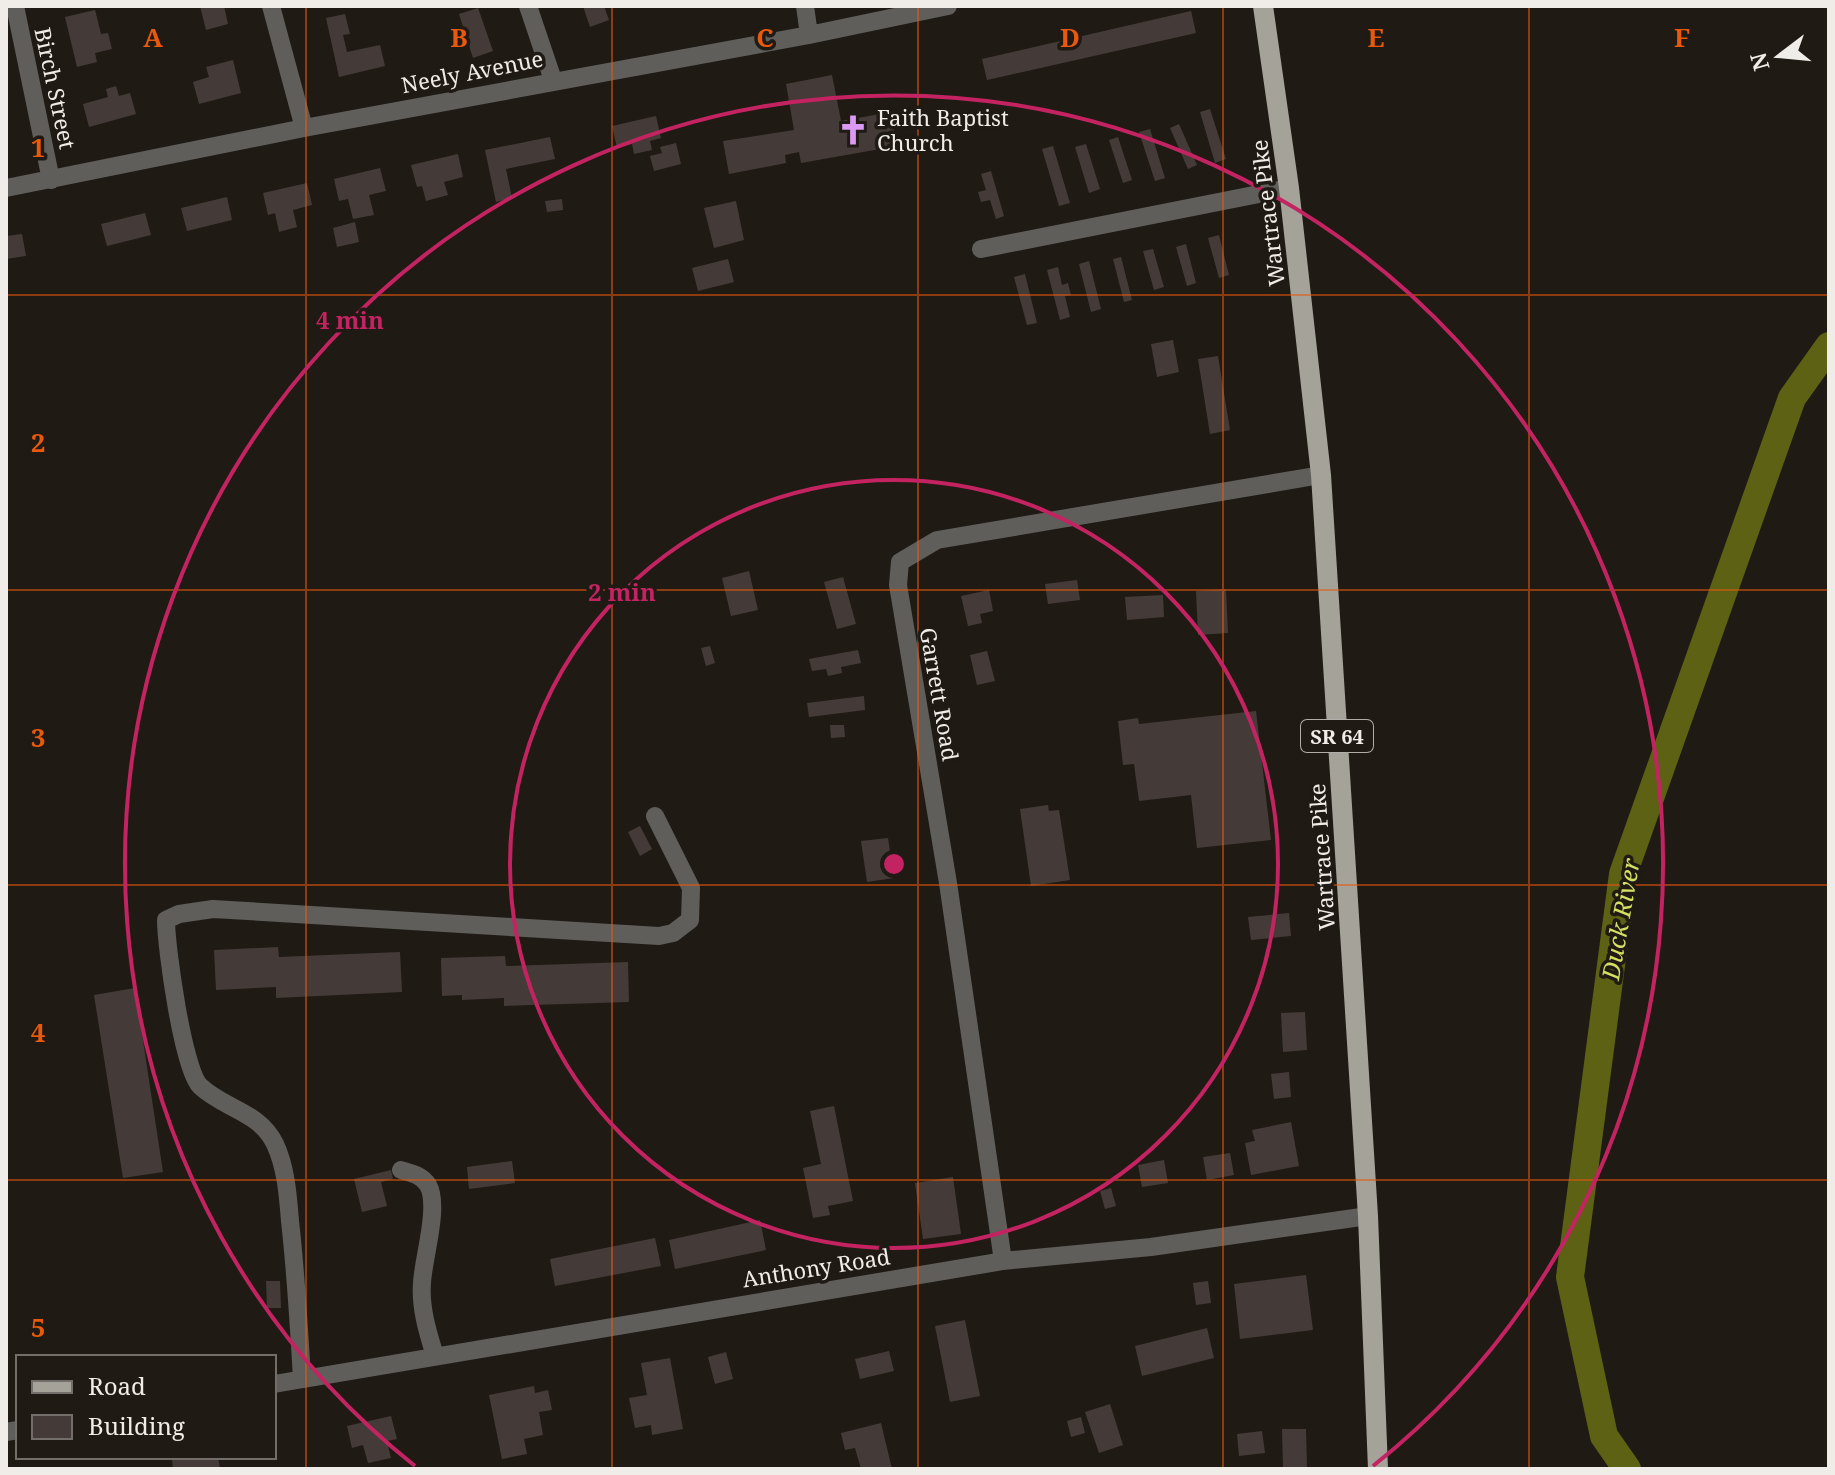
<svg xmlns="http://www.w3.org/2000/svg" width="1835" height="1475" viewBox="0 0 1835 1475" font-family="'Noto Serif',serif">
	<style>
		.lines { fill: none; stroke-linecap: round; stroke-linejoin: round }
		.river { stroke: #5c6113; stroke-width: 28 }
		.building { fill: #443b38 }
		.minor { stroke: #5f5e5a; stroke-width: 18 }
		.major { stroke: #a5a29a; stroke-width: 20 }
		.grid { fill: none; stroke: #e8590c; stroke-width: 2; stroke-opacity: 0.55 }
		.ring { fill: none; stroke: #c42362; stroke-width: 4 }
		.labels { text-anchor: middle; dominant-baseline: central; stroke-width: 7; stroke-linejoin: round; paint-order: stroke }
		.shield { fill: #1f1a14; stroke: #b1ada8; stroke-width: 2 }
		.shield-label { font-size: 20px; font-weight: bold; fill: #f0ece8 }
		.street-label { font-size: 22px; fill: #f0ece8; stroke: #1f1a14 }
		.poi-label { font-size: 22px; fill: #f0ece8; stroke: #1f1a14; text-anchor: start }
		.water-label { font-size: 24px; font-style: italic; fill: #d6e060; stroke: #1f1a14 }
		.grid-label { font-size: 26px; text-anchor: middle; font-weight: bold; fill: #e8590c; stroke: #1f1a14; stroke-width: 7; stroke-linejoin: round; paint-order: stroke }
		.centre { fill: #c42362; stroke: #1f1a14; stroke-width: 4 }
		.ring-label { font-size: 24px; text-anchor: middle; font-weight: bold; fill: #c42362; stroke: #1f1a14; stroke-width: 7; stroke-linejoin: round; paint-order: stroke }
	</style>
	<rect width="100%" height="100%" fill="#1f1a14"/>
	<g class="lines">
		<!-- river -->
		<path class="river" d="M1627 1469 1604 1436 1570 1277 1623 874 1792 398 1829 346"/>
	</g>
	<!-- building -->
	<path class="building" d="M200 6H224L228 24 206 30Z
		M583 6H604L609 20 590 27Z
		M478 8 493 51 473 58 459 14Z
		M95 10 101 34 108 33 112 49 95 53 97 62 77 67 65 17Z
		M1191 11 1196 33 987 80 982 59Z
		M345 14 350 34 343 35 347 52 380 45 385 66 339 77 326 18Z
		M233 60 241 93 199 104 193 82 209 77 206 67Z
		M832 75 841 121 891 112 897 146 801 163 799 152 785 155 786 163 729 174 723 141 794 130 786 84Z
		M116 86 119 96 130 93 136 114 89 127 83 104 108 97 106 89Z
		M1210 109 1226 159 1215 163 1200 112Z
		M656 116 661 138 650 141 652 150 634 154 632 144 617 148 612 126Z
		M1179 124 1197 165 1188 169 1170 128Z
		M1150 129 1165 178 1155 181 1139 132Z
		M550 137 555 159 506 169 512 198 496 202 485 150Z
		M1118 137 1132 180 1123 183 1109 140Z
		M676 143 681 164 654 171 650 156 662 153 660 147Z
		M1086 144 1100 189 1089 193 1075 147Z
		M1053 146 1070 203 1059 206 1042 149Z
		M458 154 463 177 444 182 448 195 426 201 422 186 417 187 411 165Z
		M380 168 386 191 369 195 374 215 353 219 348 199 339 201 334 179Z
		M991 171 1004 216 996 219 990 200 981 202 978 192 986 190 981 174Z
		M307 183 312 205 293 210 297 227 279 232 275 213 268 215 263 193Z
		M227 197 232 220 187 231 181 208Z
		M562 199 563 210 547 212 545 201Z
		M736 201 744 240 714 248 704 208Z
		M145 213 151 235 107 246 101 224Z
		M355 222 359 242 337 247 333 228Z
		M22 234 26 256 6 259V236Z
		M1219 235 1229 275 1219 278 1208 238Z
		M1186 244 1196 283 1187 286 1176 247Z
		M1153 249 1164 287 1154 290 1143 251Z
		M1121 257 1132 300 1124 302 1113 259Z
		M728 259 734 282 698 291 692 268Z
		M1089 261 1101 309 1091 312 1079 264Z
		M1058 267 1062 285 1068 283 1071 295 1065 296 1070 317 1060 320 1047 270Z
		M1025 274 1037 323 1027 325 1014 277Z
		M1173 340 1179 372 1157 377 1151 344Z
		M1218 356 1230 430 1210 434 1198 359Z
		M749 571 758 610 731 616 722 578Z
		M843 577 856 624 837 629 824 582Z
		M1077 580 1080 600 1048 604 1045 584Z
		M1226 589 1228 633 1198 635 1196 591Z
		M989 590 993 611 980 614 982 623 968 626 961 596Z
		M1163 595 1164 617 1127 620 1125 597Z
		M710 646 715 663 706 666 701 648Z
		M858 650 861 663 841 667 842 673 828 676 826 669 812 671 809 659Z
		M987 651 995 681 977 685 970 655Z
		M864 696 865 710 809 717 807 703Z
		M1256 711 1271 840 1197 848 1191 795 1139 801 1134 764 1123 765 1118 721 1138 718 1139 724Z
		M830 725H844L845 737 831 738Z
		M1048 805 1049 811 1059 810 1070 880 1031 886 1020 809Z
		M640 826 652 849 640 856 628 832Z
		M888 838 894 878 867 882 861 841Z
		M1289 913 1291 936 1251 940 1248 917Z
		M278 947 279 957 400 952 402 992 276 998V987L216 990 214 950Z
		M505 956 506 966 628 962 629 1002 504 1006V998L462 1000V995L442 996 441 958Z
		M135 988 163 1172 123 1178 94 995Z
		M1305 1012 1307 1050 1283 1052 1281 1013Z
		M1289 1072 1291 1097 1274 1099 1271 1074Z
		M834 1106 853 1201 828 1206 830 1215 813 1218 803 1168 821 1164 810 1111Z
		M1291 1122 1299 1166 1251 1175 1245 1143 1255 1141 1252 1130Z
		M1230 1153 1234 1175 1207 1180 1203 1157Z
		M1164 1160 1168 1183 1142 1187 1138 1165Z
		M512 1161 515 1183 469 1189 467 1167Z
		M391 1170 393 1179 381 1182 387 1206 362 1212 354 1179Z
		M953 1177 961 1234 923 1239 915 1183Z
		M1111 1188 1116 1206 1105 1209 1100 1191Z
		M760 1220 766 1250 675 1269 669 1240Z
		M655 1238 661 1266 555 1286 550 1259Z
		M1306 1275 1313 1330 1240 1339 1234 1284Z
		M266 1281H280L281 1308H267Z
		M1208 1281 1211 1303 1196 1305 1193 1283Z
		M965 1320 980 1396 950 1402 935 1326Z
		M1207 1328 1214 1358 1142 1376 1135 1346Z
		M889 1351 894 1371 860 1379 855 1359Z
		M726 1352 733 1379 715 1384 708 1357Z
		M670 1358 683 1429 652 1435 651 1425 635 1428 629 1398 647 1395 641 1363Z
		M534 1386 535 1393 548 1390 552 1410 539 1412 543 1435 524 1439 527 1454 502 1459 489 1395Z
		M1110 1404 1123 1445 1099 1453 1085 1412Z
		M391 1416 397 1439 387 1441 391 1458 368 1463 363 1445 352 1448 347 1426Z
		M1081 1417 1085 1433 1071 1437 1067 1421Z
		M881 1423 892 1469H861L855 1448 845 1450 841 1433Z
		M1282 1429H1306L1307 1469H1283Z
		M1262 1431 1265 1453 1239 1456 1237 1434Z
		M188 1457H218L220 1469H173L172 1460Z"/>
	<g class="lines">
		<!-- minor -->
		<path class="minor" d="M15 6 51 180
			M271 6 304 128
			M528 6 553 80
			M805 6 809 35
			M6 188 304 128 809 35 948 6
			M981 249 1289 188
			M401 1170C411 1173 422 1175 428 1185 440 1206 423 1259 422 1283 420 1308 428 1333 435 1356
			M1003 1261 948 883 898 585 900 562 937 540 1321 475
			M302 1379C299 1326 296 1274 290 1221 288 1196 286 1167 275 1144 259 1111 224 1109 200 1086 183 1069 166 947 166 920L179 914 213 909 659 936 673 933 690 920 691 888 655 816
			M274 1384 1003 1261 1151 1247 1368 1216
			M6 1432 18 1430"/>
		<!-- major -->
		<path class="major" d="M1263 6 1289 188 1321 475 1368 1216 1378 1469"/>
	</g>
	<!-- grid -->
	<path class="grid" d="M306 6V1469M612 6V1469M918 6V1469M1223 6V1469M1529 6V1469M6 295H1829M6 590H1829M6 885H1829M6 1180H1829"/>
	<!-- distance rings -->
	<g class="ring">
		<circle cx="894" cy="864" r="384"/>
		<path d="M415 1466A769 769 0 1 1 1373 1466"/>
	</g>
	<!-- icons -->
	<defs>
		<g id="church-bare" transform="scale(2.4)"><path d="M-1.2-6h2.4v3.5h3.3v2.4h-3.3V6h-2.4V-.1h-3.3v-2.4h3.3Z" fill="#dc99f4" stroke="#1f1a14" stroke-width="2.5" paint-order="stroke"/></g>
	</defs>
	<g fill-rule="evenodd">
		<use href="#church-bare" x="853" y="130"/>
	</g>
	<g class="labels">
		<!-- shield labels -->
		<rect class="shield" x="1301" y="720" width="72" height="32" rx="6"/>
		<g class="shield-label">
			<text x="1337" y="736">SR 64</text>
		</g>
		<!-- street labels -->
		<g class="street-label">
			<text transform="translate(472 71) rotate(-11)">Neely Avenue</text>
			<text transform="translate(56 88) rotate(78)">Birch Street</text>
			<text transform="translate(1267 213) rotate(-97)">Wartrace Pike</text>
			<text transform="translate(940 694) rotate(80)">Garrett Road</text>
			<text transform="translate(1321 857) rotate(-94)">Wartrace Pike</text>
			<text transform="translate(816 1267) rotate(-9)">Anthony Road</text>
		</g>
		<!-- poi labels -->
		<g class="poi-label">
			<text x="877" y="117">Faith Baptist<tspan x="877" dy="25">Church</tspan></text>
		</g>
		<!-- water labels -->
		<g class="water-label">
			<text transform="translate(1620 919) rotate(-80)">Duck River</text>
		</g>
	</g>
	<g class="grid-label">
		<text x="153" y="47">A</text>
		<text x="459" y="47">B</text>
		<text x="765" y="47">C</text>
		<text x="1070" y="47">D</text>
		<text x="1376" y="47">E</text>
		<text x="1682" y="47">F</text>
		<text x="38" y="157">1</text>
		<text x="38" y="452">2</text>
		<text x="38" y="747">3</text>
		<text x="38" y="1042">4</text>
		<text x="38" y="1337">5</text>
	</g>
	<circle cx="894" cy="864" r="12" class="centre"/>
	<g class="ring-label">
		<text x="350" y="329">4 min</text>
		<text x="622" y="601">2 min</text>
	</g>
	<!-- border -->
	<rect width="1835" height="1475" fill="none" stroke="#f0ece8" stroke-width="16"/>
	<!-- legend -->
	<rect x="16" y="1355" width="260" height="104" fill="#1f1a14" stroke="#736e69" stroke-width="2"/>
	<rect x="32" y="1381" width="40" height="12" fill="#a5a29a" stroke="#736e69" stroke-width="2"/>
	<text x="88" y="1395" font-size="24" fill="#f0ece8">Road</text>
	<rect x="32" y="1415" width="40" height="24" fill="#443b38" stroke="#736e69" stroke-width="2"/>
	<text x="88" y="1435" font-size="24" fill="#f0ece8">Building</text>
	<!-- north arrow -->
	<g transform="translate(1779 56) rotate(254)" stroke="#1f1a14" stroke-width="6" paint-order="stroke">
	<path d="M0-6L14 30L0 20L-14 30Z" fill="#f0ece8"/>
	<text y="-12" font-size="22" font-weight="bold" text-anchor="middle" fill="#f0ece8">N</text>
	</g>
</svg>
